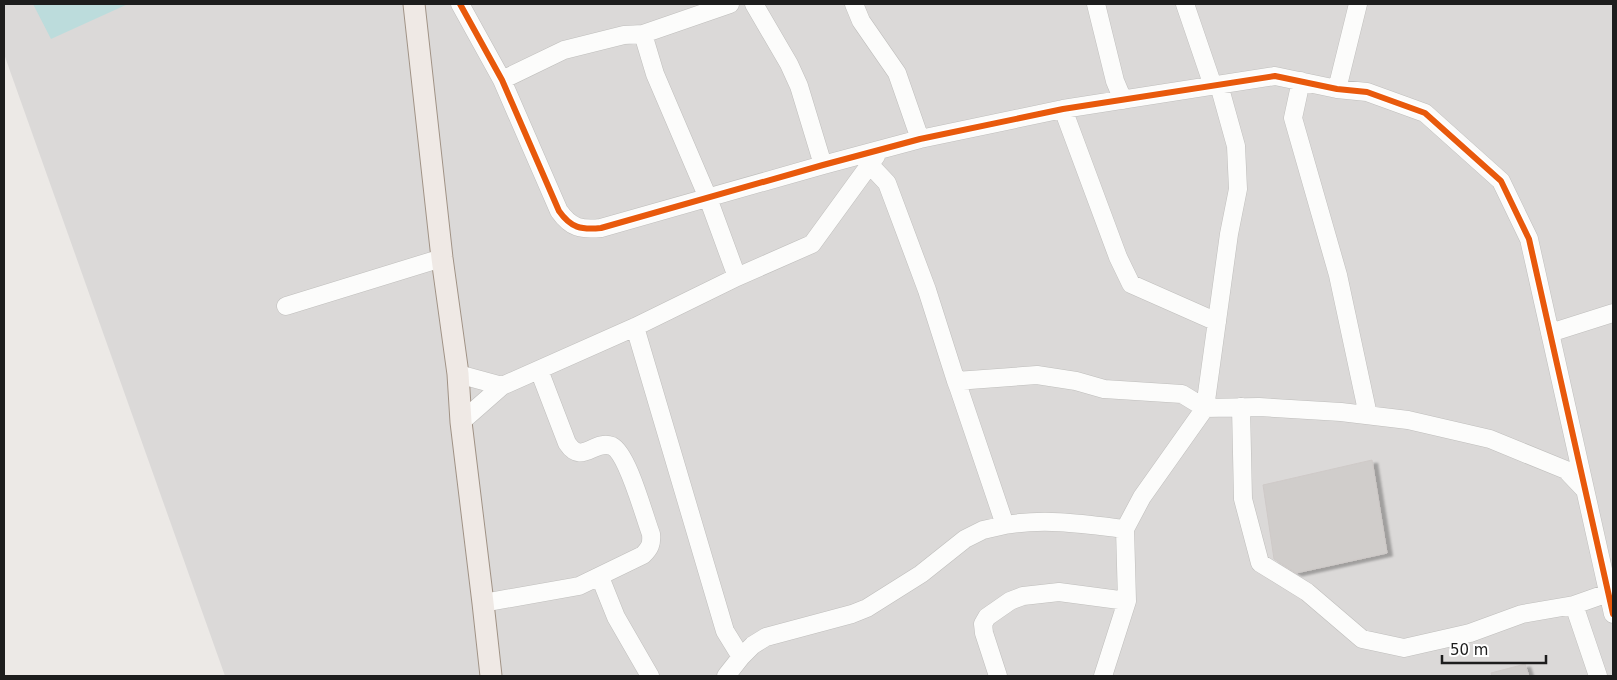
<svg xmlns="http://www.w3.org/2000/svg" width="1617" height="680" viewBox="0 0 1617 680" font-family="'DejaVu Sans',sans-serif">
	<style>
		.residential { fill: #dbd9d8 }
		.water { fill: #bcdcdc }
		.building { fill: #d0cdcb; stroke: #cfcac8; filter: url(#shadow) }
		.lines { fill: none; stroke-linecap: round; stroke-linejoin: round }
		.minor-casing { stroke: #bfbebc; stroke-width: 19 }
		.major-casing { stroke: #a09285; stroke-width: 23 }
		.minor { stroke: #fcfcfb; stroke-width: 18 }
		.major { stroke: #efe9e5; stroke-width: 21 }
		.cycleway-casing { stroke: #fff; stroke-width: 9 }
		.cycleway { stroke: #e8590c; stroke-width: 6 }
	</style>
	<defs>
		<filter id="shadow"><feDropShadow dx="5.5" dy="3" stdDeviation="1" flood-color="#0004"/></filter>
	</defs>
	<rect width="100%" height="100%" fill="#ece9e6"/>
	<!-- residential -->
	<path class="residential" d="M4 4H1613V676H225L4 54Z"/>
	<!-- water -->
	<path class="water" d="M33 4H128L51 39Z"/>
	<!-- building -->
	<path class="building" d="M1372 460 1387 553 1296 573 1274 559 1263 485Z
		M1525 664 1529 676H1492L1491 673Z"/>
	<g class="lines">
		<!-- minor casing -->
		<g class="minor-casing">
			<path id="minor" d="M460 4 502 80 559 211C571 228 581 230 601 228L823 165 920 139 1063 109 1275 76 1337 89 1367 92 1425 113 1501 181 1529 239 1613 614
				M754 4 789 64 799 86 823 165
				M854 4 861 21 897 73 920 139
				M1096 4 1115 81 1123 100
				M1185 4 1213 86 1219 85 1236 146 1238 189 1229 234 1205 408 1259 407 1341 412 1408 420 1490 439 1566 470 1585 490
				M643 34 655 74 708 198 737 277
				M502 80 564 50 624 35 643 34 730 4
				M1301 81 1293 118 1338 275 1368 415
				M1337 89 1358 4
				M1063 109 1118 257 1131 284 1217 322
				M870 165 887 183 927 290 956 381 959 389 1005 525C1046 518 1084 524 1125 529L1142 497 1205 408 1182 394 1104 389 1076 381 1037 375 956 381
				M286 306 442 258
				M635 327 725 631 741 657
				M1550 333 1613 313
				M458 374 502 386
				M1241 407 1243 499 1260 563 1307 592 1362 639 1404 648 1470 633 1522 614 1574 605
				M461 422 502 386 635 327 737 277 812 244 876 156
				M600 577 616 617 650 676
				M483 603 579 586 643 555C650 548 652 544 651 534 644 516 628 454 612 446 594 439 582 466 567 443L539 370
				M726 676 741 657 753 645 766 637 852 614 867 608 921 574 965 539 983 530 1005 525
				M998 676 984 633 983 624 987 617 1010 601 1023 596 1059 592 1127 601 1125 529
				M1103 676 1127 601
				M1598 676 1574 605 1608 593"/>
		</g>
		<!-- major casing -->
		<g class="major-casing">
			<path id="major" d="M414 4 442 258 458 374 461 422 483 603 491 676"/>
		</g>
		<!-- minor -->
		<use href="#minor" class="minor"/>
		<!-- major -->
		<use href="#major" class="major"/>
		<!-- cycleway casing -->
		<g class="cycleway-casing">
			<path id="cycleway" d="M460 4 502 80 559 211C571 228 581 230 601 228L823 165 920 139 1063 109 1275 76 1337 89 1367 92 1425 113 1501 181 1529 239 1613 614"/>
		</g>
		<!-- cycleway -->
		<use href="#cycleway" class="cycleway"/>
	</g>
	<!-- border -->
	<rect width="1617" height="680" fill="none" stroke="#1d1d1d" stroke-width="10"/>
	<!-- scale -->
	<path d="M1442 655v8h104v-8" fill="none" stroke="#1d1d1d" stroke-width="2.5"/>
	<text x="1450" y="655" font-size="15" fill="#1d1d1d" stroke="#ffffff" stroke-width="4" paint-order="stroke">50 m</text>
</svg>
